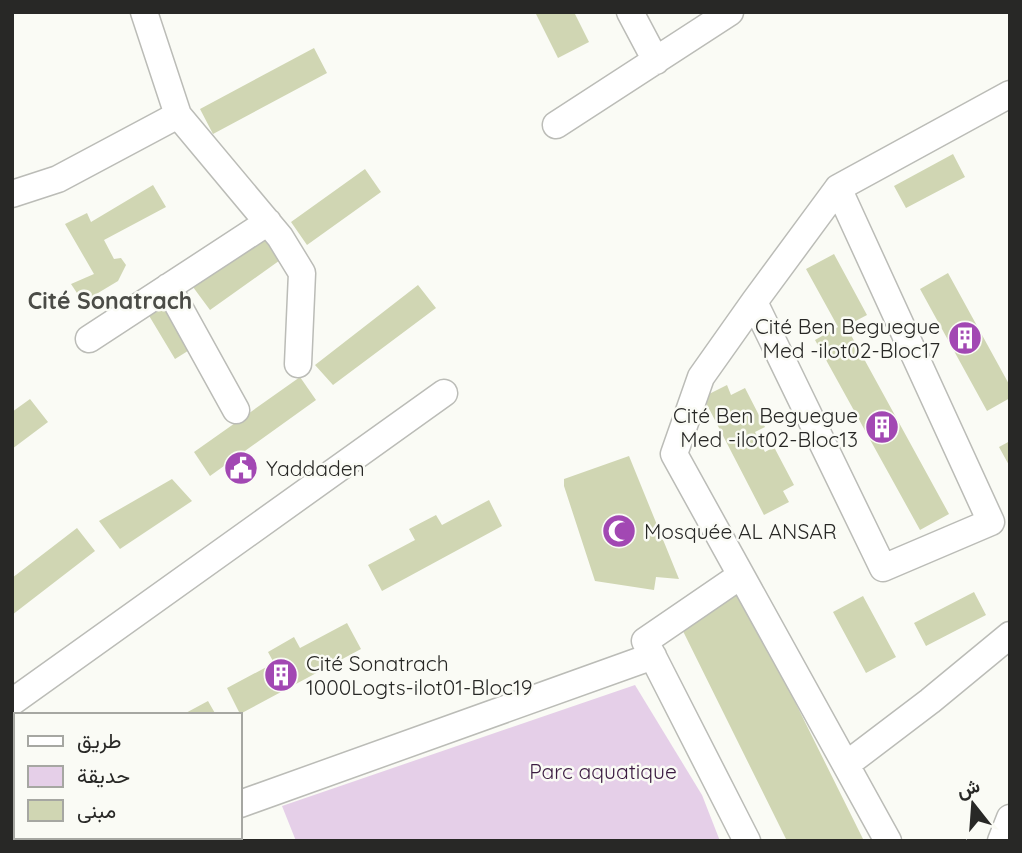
<svg xmlns="http://www.w3.org/2000/svg" width="1022" height="853" viewBox="0 0 1022 853" font-family="Quicksand,Vazirmatn,sans-serif">
	<style>
		.green { fill: #e5cfe8 }
		.building { fill: #d0d6b3 }
		.lines { fill: none; stroke-linecap: round; stroke-linejoin: round }
		.minor-casing { stroke: #bbbcb7; stroke-width: 29 }
		.minor { stroke: #fff; stroke-width: 26 }
		.labels { text-anchor: middle; dominant-baseline: central; stroke-width: 5; stroke-linejoin: round; paint-order: stroke }
		.poi-label { font-size: 21px; fill: #282826; stroke: #fafbf5; text-anchor: start }
		.park-label { font-size: 21px; fill: #3b1b41; stroke: #fafbf5 }
		.neighbourhood-label { font-size: 23px; font-weight: bold; fill: #4b4c47; stroke: #fafbf5 }
	</style>
	<rect width="100%" height="100%" fill="#fafbf5"/>
	<!-- green -->
	<path class="green" d="M635 685 702 795 720 841H296L282 806Z"/>
	<!-- building -->
	<path class="building" d="M535 12H574L589 42 558 58Z
		M314 48 327 73 213 134 200 109Z
		M953 154 965 177 906 208 894 186Z
		M365 169 381 192 307 245 291 222Z
		M153 185 166 207 104 240 114 259 121 258 126 265 118 281 83 302 71 284 94 274 65 224 87 213 91 222Z
		M267 235 283 258 210 310 193 287Z
		M834 254 867 315 846 326 949 514 920 530 815 340 838 327 806 269Z
		M948 273 1010 386V398L987 411 920 289Z
		M418 285 436 308 333 385 315 365Z
		M171 301 199 344 175 359 148 314Z
		M300 377 316 400 210 476 194 452Z
		M727 385 731 395 745 388 765 427 755 432 765 452 774 447 794 485 783 491 789 502 764 515 703 397Z
		M30 399 48 422 12 449V412Z
		M1010 441V467L999 447Z
		M629 456 679 579 656 577 654 590 595 581 564 486V479Z
		M172 479 192 501 120 549 99 521Z
		M489 500 502 526 382 591 368 565 415 540 409 529 436 515 442 525Z
		M77 528 95 551 12 615V578Z
		M739 589 864 841H787L677 619Z
		M974 592 986 615 926 646 914 623Z
		M863 596 896 657 866 673 833 612Z
		M347 623 361 649 240 714 227 688 274 663 268 652 294 637 300 648Z
		M208 701 216 715H182Z"/>
	<g class="lines">
		<!-- minor casing -->
		<g class="minor-casing">
			<path id="minor" d="M144 12 178 115 280 237 302 273 298 364
				M630 12 656 61
				M556 125 730 12
				M838 188 991 522 883 568 754 302 838 188 1010 94
				M12 194 58 179 178 115
				M168 287 236 410
				M754 302 701 377 674 454 888 841
				M89 339 268 222
				M740 576 645 641 747 841
				M12 702 444 393
				M847 764 930 701 1010 635
				M240 804 653 656
				M137 841 146 837
				M1001 841 1010 818"/>
		</g>
		<!-- minor -->
		<use href="#minor" class="minor"/>
	</g>
	<!-- icons -->
	<defs>
		<g id="building-disc" transform="scale(1.75)"><circle r="9.5" fill="#a248b3" stroke="#fafbf5"/><path d="M-4-6H4V6H1V3H-1V6H-4ZM-2.5-4.3h1.7v1.8h-1.7ZM.8-4.3h1.7v1.8H.8ZM-2.5-1h1.7V.8h-1.7ZM.8-1h1.7V.8H.8Z" fill="#fff"/></g>
		<g id="civic-disc" transform="scale(1.75)"><circle r="9.5" fill="#a248b3" stroke="#fafbf5"/><path d="M-.6-6.5H3V-4.5H.6V-3L4-1V1h2V6H-6V1h2V-1L-.6-3ZM-1.2 2.5V6h2.4V2.5Z" fill="#fff"/></g>
		<g id="mosque-disc" transform="scale(1.75)"><circle r="9.5" fill="#a248b3" stroke="#fafbf5"/><path d="M3.5-4.9A6 6 0 1 0 3.5 4.9A5 5 0 1 1 3.5-4.9Z" fill="#fff"/></g>
	</defs>
	<g fill-rule="evenodd">
		<use href="#building-disc" x="965" y="338"/>
		<use href="#building-disc" x="882" y="427"/>
		<use href="#civic-disc" x="241" y="468"/>
		<use href="#mosque-disc" x="619" y="531"/>
		<use href="#building-disc" x="281" y="675"/>
	</g>
	<g class="labels">
		<!-- poi labels -->
		<g class="poi-label">
			<text x="940" y="326" text-anchor="end">Cité Ben Beguegue<tspan x="940" dy="24">Med -ilot02-Bloc17</tspan></text>
			<text x="858" y="415" text-anchor="end">Cité Ben Beguegue<tspan x="858" dy="24">Med -ilot02-Bloc13</tspan></text>
			<text x="266" y="468">Yaddaden</text>
			<text x="644" y="531">Mosquée AL ANSAR</text>
			<text x="306" y="663">Cité Sonatrach<tspan x="306" dy="24">1000Logts-ilot01-Bloc19</tspan></text>
		</g>
		<!-- park labels -->
		<g class="park-label">
			<text x="603" y="771">Parc aquatique</text>
		</g>
		<!-- neighbourhood labels -->
		<g class="neighbourhood-label">
			<text x="110" y="300">Cité Sonatrach</text>
		</g>
	</g>
	<!-- border -->
	<rect width="1022" height="853" fill="none" stroke="#282826" stroke-width="28"/>
	<!-- legend -->
	<rect x="14" y="713" width="228" height="126" fill="#fafbf5" stroke="#a6a7a2" stroke-width="2"/>
	<rect x="28" y="736" width="35" height="10" fill="#ffffff" stroke="#a6a7a2" stroke-width="2"/>
	<text x="77" y="748" font-size="21" fill="#282826">طريق</text>
	<rect x="28" y="766" width="35" height="21" fill="#e5cfe8" stroke="#a6a7a2" stroke-width="2"/>
	<text x="77" y="783" font-size="21" fill="#282826">حديقة</text>
	<rect x="28" y="800" width="35" height="21" fill="#d0d6b3" stroke="#a6a7a2" stroke-width="2"/>
	<text x="77" y="818" font-size="21" fill="#282826">مبنى</text>
	<!-- north arrow -->
	<g transform="translate(973 804) rotate(343)" stroke="#fafbf5" stroke-width="5" paint-order="stroke">
	<path d="M0-5L12 26L0 18L-12 26Z" fill="#282826"/>
	<text y="-10" font-size="19" font-weight="bold" text-anchor="middle" fill="#282826">ش</text>
	</g>
</svg>
